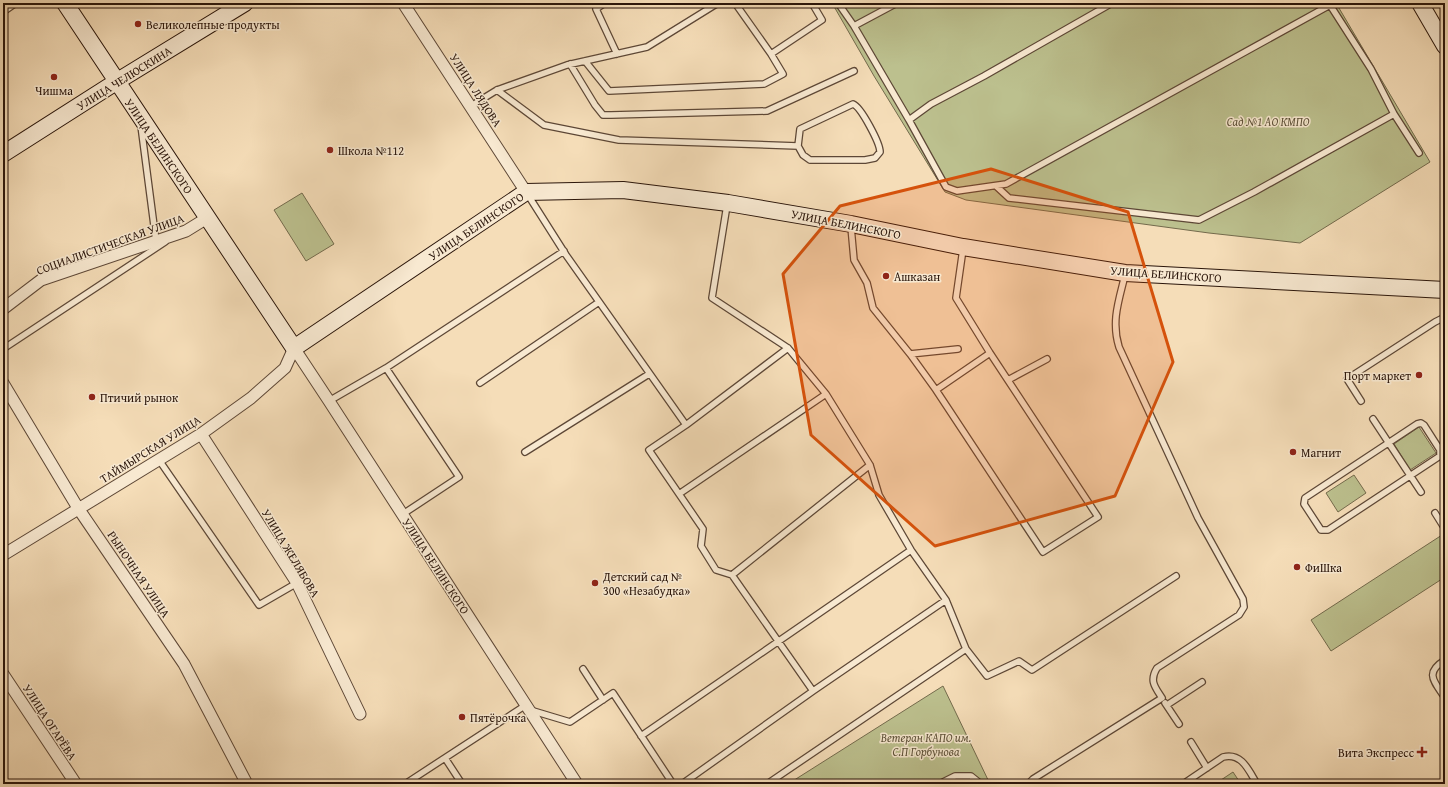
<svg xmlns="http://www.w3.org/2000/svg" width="1448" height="787" viewBox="0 0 1448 787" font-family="'Gentium Book Plus',serif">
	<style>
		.green { fill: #bcc08e; stroke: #736a4c }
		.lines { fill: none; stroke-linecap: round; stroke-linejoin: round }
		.lane-casing { stroke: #5d4736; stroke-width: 8 }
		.street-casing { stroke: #5d4736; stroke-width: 13 }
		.secondary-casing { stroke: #2a150a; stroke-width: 18 }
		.lane { stroke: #f8e9d1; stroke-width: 5.5 }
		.street { stroke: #f8e9d1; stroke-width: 11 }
		.secondary { stroke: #f8e9d1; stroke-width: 16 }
		.marked { fill: #d5520c; fill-opacity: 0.2; stroke: #d5520c; stroke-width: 3; stroke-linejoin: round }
		.poi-dot { fill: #8f2418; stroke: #f8e9d1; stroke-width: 1.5 }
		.labels { text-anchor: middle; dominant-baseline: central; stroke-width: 3; stroke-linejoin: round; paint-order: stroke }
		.poi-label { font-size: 12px; fill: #2a150a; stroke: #f8e9d1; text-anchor: start }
		.street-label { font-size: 12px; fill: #2a150a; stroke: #f8e9d1 }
		.park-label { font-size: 12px; font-style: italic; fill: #5d5138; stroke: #f8e9d1 }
	</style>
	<rect width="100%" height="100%" fill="#f5ddb8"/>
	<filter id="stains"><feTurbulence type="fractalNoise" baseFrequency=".005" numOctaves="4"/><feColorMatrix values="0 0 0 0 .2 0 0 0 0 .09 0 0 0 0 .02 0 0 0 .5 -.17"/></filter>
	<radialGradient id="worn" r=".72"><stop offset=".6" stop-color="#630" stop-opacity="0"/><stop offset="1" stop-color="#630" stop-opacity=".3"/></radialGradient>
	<!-- green -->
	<path class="green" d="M832 3H1336L1430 162 1300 243 1209 233 966 200 945 192 874 76Z
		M302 193 334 244 306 261 274 210Z
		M1419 427 1436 453 1410 470 1394 444Z
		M1354 475 1366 493 1338 512 1326 493Z
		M1442 535 1445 540V577L1331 651 1311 620Z
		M943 686 990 784H788Z
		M1233 772 1241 784H1215Z"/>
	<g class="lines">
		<!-- lane casing -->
		<g class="lane-casing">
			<path id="lane" d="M605 3 596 9 617 54
				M838 3 854 26 909 120 946 187 957 191 1006 184 1330 5 1328 3
				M1332 3 1330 5 1371 69 1394 114 1419 153
				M3 12 16 3
				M854 26 897 3
				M771 54 822 20 812 3
				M585 61 609 91 764 84 783 74 771 54 735 3
				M570 64 595 105 603 115H611L767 111 854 71
				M497 90 544 125 619 140 798 146 803 155 810 160H865L875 158 880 152C880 143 861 107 853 104L800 129 798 146
				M471 106 497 90 567 65 647 47 718 3
				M909 120 931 104 984 76 1112 3
				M141 126 156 241
				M996 186 1009 198 1199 220 1254 192 1394 114
				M528 195 566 255 686 425
				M727 205 712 298 788 348 826 394 870 465 879 495 911 550 946 600 966 649 987 676 1019 661 1032 670 1176 576
				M851 227 854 260 867 283 873 308 910 354
				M3 349 165 242
				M958 349 910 354 936 390 1043 552 1098 517 990 353 956 298 963 249
				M386 368 459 477 403 514
				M1008 380 1047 359
				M480 383 599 302
				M936 390 990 353
				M329 401 386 368 564 251
				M1361 401 1347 379 1435 322 1445 317
				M1373 419 1421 492
				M1421 423 1424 425 1440 450V456L1328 530H1321L1304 504 1305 498 1417 424Z
				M525 452 649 374
				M159 460 259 605 297 583
				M679 494 826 394
				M1435 513 1445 529
				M732 575 870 465
				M1445 660C1424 673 1434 681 1445 698
				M583 669 603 700
				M813 691 946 600
				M1165 703 1179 724
				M1167 705 1202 682
				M530 710 570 722 613 693 673 784
				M641 736 911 550
				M1191 742 1207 768
				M445 758 462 784
				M405 784 526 705
				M682 784 813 691 732 575 716 570 701 546 703 529 649 450 686 425 788 348
				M767 784 966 649
				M939 784 955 776H971L981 784
				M1028 784 1033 779 1162 698C1155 687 1149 681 1157 668L1239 615 1244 607 1243 599 1198 518 1119 347C1111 321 1119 300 1125 275
				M1183 784 1223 757C1242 752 1249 771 1257 784"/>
		</g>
		<!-- street casing -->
		<g class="street-casing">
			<path id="street" d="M403 3 526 192
				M3 309 41 280 186 231 207 218
				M294 348 329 401 577 784
				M3 383 78 508 184 664 247 784
				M201 434 297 583 360 714
				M3 555 201 434 251 398 285 368 294 348
				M3 674 76 784"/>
		</g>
		<!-- secondary casing -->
		<g class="secondary-casing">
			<path id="secondary" d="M65 3 294 348 526 192 623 190 728 203 851 224 963 247 1125 273 1445 290
				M1420 3 1445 46
				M3 154 116 82 245 3"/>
		</g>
		<!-- lane -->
		<use href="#lane" class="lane"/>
		<!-- street -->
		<use href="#street" class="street"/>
		<!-- secondary -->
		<use href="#secondary" class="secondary"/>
	</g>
	<!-- marked area -->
	<path class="marked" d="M991 169 1128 212 1173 362 1115 496 935 546 811 435 783 274 840 206Z"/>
	<!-- markers -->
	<g class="poi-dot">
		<circle cx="138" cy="24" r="4"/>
		<circle cx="54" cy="77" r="4"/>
		<circle cx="330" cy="150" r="4"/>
		<circle cx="886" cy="276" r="4"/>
		<circle cx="1419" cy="375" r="4"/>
		<circle cx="92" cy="397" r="4"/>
		<circle cx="1293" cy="452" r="4"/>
		<circle cx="1297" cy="567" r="4"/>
		<circle cx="595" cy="583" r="4"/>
		<circle cx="462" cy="717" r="4"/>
		<path d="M1420 746h4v4h4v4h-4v4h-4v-4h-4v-4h4z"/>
	</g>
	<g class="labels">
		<!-- poi labels -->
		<g class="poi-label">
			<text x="146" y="24">Великолепные продукты</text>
			<text x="54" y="90" text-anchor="middle">Чишма</text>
			<text x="338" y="150">Школа №112</text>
			<text x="894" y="276">Ашказан</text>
			<text x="1411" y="375" text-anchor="end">Порт маркет</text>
			<text x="100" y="397">Птичий рынок</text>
			<text x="1301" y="452">Магнит</text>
			<text x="1305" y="567">ФиШка</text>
			<text x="603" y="576">Детский сад №<tspan x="603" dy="14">300 «Незабудка»</tspan></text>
			<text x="470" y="717">Пятёрочка</text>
			<text x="1414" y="752" text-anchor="end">Вита Экспресс</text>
		</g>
		<!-- street labels -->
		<g class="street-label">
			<text transform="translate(124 78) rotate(-32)">УЛИЦА ЧЕЛЮСКИНА</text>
			<text transform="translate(476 90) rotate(57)">УЛИЦА ЛЯДОВА</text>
			<text transform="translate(159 146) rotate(56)">УЛИЦА БЕЛИНСКОГО</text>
			<text transform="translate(846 224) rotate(11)">УЛИЦА БЕЛИНСКОГО</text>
			<text transform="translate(476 226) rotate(-34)">УЛИЦА БЕЛИНСКОГО</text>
			<text transform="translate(110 244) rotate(-20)">СОЦИАЛИСТИЧЕСКАЯ УЛИЦА</text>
			<text transform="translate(1166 274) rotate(4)">УЛИЦА БЕЛИНСКОГО</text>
			<text transform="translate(150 449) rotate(-32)">ТАЙМЫРСКАЯ УЛИЦА</text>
			<text transform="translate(291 553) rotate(59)">УЛИЦА ЖЕЛЯБОВА</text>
			<text transform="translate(436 566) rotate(57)">УЛИЦА БЕЛИНСКОГО</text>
			<text transform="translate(139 574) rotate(56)">РЫНОЧНАЯ УЛИЦА</text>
			<text transform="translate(50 722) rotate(57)">УЛИЦА ОГАРЁВА</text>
		</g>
		<!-- park labels -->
		<g class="park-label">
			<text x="1268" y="121">Сад №1 АО КМПО</text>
			<text x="926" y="737">Ветеран КАПО им.<tspan x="926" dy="14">С.П Горбунова</tspan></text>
		</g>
	</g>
	<!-- margin -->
	<rect width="1448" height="787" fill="none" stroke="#f5ddb8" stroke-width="16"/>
	<rect x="4" y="4" width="1440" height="779" fill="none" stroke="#2a150a" stroke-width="2"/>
	<rect x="8" y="8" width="1432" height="771" fill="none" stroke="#2a150a"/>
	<rect width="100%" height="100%" filter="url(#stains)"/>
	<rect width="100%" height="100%" fill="url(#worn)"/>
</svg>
